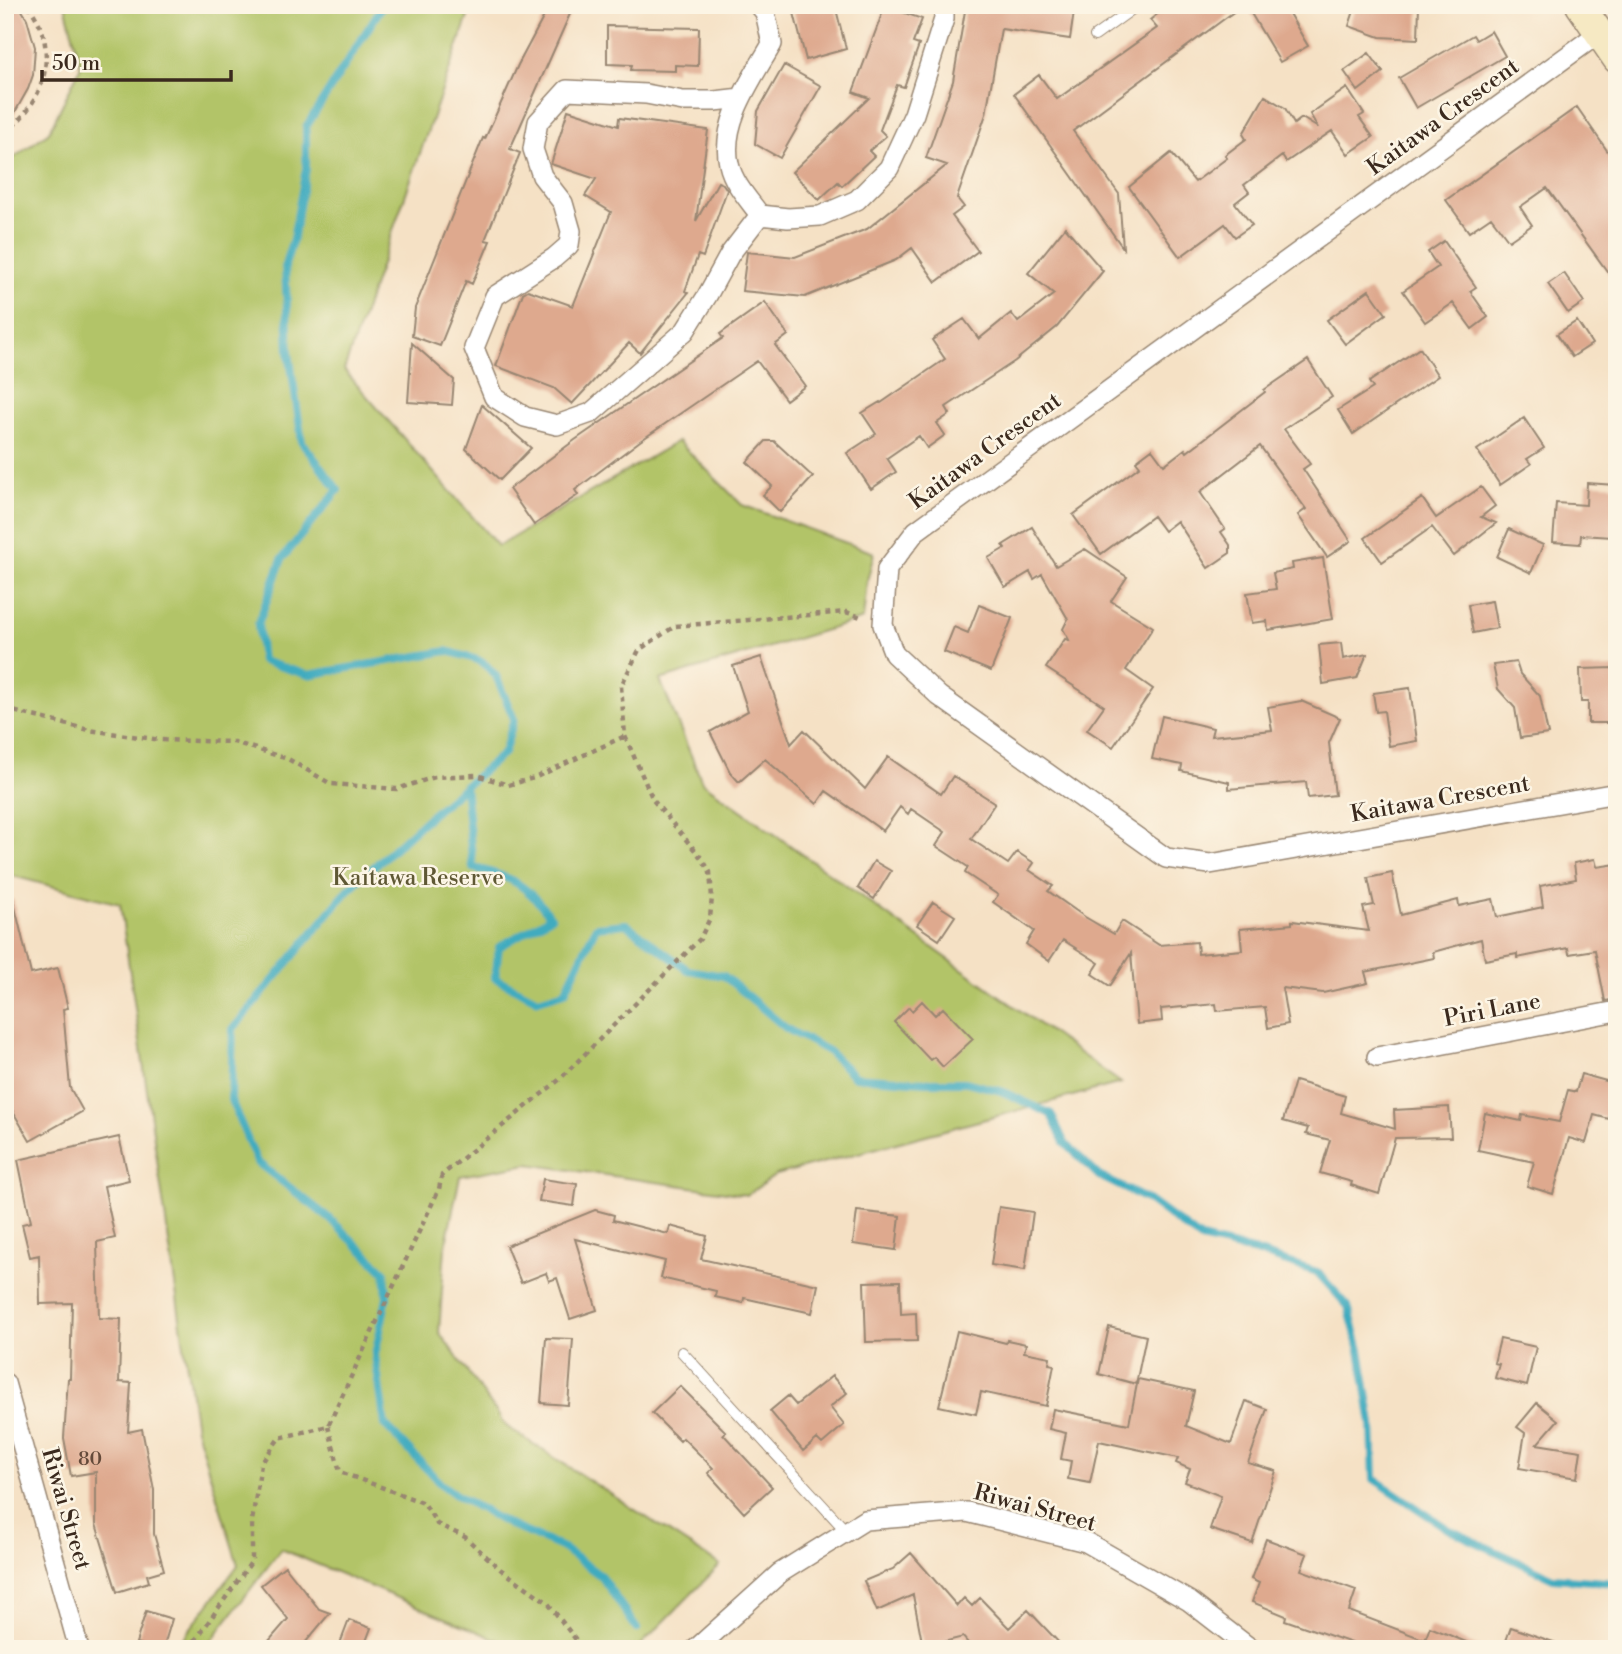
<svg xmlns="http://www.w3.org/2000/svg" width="1622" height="1654" viewBox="0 0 1622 1654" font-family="'Libre Bodoni',serif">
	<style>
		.green { fill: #b2c467; stroke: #767742; stroke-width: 2 }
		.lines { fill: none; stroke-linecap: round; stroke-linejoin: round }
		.stream { stroke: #40abbf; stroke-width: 8 }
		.building { fill: #dea98e }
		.lane-casing { stroke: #988672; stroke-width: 12 }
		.street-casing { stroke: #988672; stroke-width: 22 }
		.secondary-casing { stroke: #988672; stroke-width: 31 }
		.path { stroke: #988672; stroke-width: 4.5; stroke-dasharray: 5 5; stroke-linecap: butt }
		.lane { stroke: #fff; stroke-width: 10 }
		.street { stroke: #fff; stroke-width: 19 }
		.secondary { stroke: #f6e9c3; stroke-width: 28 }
		.labels { text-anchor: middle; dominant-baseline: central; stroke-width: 5; stroke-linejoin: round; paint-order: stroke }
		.number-label { font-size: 19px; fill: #644a3a }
		.street-label { font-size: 23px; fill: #3b2a1e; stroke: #fcf5e5 }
		.park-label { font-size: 23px; fill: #5f5834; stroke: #fcf5e5 }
	</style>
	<rect width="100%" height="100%" fill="#fcf5e5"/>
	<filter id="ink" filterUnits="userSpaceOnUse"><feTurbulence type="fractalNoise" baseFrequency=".0143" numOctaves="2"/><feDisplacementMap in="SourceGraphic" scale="14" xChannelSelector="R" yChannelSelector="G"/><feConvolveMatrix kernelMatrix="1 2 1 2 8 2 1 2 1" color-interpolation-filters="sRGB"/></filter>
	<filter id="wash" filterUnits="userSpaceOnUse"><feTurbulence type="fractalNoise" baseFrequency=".00686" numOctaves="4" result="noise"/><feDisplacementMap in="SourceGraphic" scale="28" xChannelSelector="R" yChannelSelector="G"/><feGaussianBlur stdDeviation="1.57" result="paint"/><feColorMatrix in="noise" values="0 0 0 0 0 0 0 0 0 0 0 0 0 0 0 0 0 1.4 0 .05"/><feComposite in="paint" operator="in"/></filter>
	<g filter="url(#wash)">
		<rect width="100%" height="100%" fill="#f5e1c5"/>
		<!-- green -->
		<path class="green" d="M65 5H472L344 370 498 546 678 441 742 505 874 553 867 581 863 619 660 680 702 782 1121 1083 776 1175 747 1195 528 1164 460 1176 445 1248 439 1332 507 1427 720 1565 637 1649H519L281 1549 205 1649H175L238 1565 196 1429 120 904 5 874V164L49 132 81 66Z"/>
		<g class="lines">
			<!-- stream -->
			<path class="stream" d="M383 5 306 127V169L293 239 285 265 289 352 302 442 338 490 282 559 258 624 262 661 308 675 447 651 478 660 486 665 496 676 514 719 504 753 431 815 348 890 233 1029 231 1100 257 1162 330 1219 385 1272 387 1297 375 1355 385 1425 441 1484 456 1495 509 1525 561 1547 601 1576 637 1629
				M465 785 473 868C512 876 526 885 551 917L499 947 495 978 538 1000 565 992 596 927 626 924 688 970 724 976 787 1029 828 1051 855 1077 926 1082H966L1001 1091 1051 1114 1064 1142 1099 1176 1148 1200 1201 1239 1256 1252 1317 1272 1348 1306 1360 1350 1372 1424 1374 1479 1448 1529 1553 1578 1617 1583"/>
		</g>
		<g id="blocks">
			<!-- building -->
			<path class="building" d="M5 5H19L27 19 35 47 33 75 28 89 5 130Z
				M550 5H574L510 149 520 153 485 240 490 241 472 284 466 281 440 346 412 336 415 308 483 138 485 139 518 65Z
				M792 5H835L846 49 806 60Z
				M966 5H1075L1070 39 1001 29 986 114 957 198 964 207 952 216 978 251 936 282 912 248 896 260 805 297 742 291 747 252 795 257 867 229 947 165 926 158 953 81Z
				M1169 5H1243L1073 131 1119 194 1123 248 1014 94 1039 75 1057 99 1157 28 1150 20Z
				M1246 5H1284L1308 46 1280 62Z
				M1356 5H1419L1418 39 1380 37 1349 26Z
				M885 6 922 19 913 43 919 45 904 87 897 85 880 130 886 136 869 151 874 156 842 186 838 182 819 200 792 172 869 98 853 92Z
				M607 26 699 28 698 66 675 65V71L631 70 632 65 607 64Z
				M1491 31 1505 56 1416 108 1399 78 1473 35 1476 40Z
				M1369 53 1383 72 1358 91 1344 71Z
				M784 65 821 86 780 158 755 144 758 111Z
				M1347 88 1364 114 1359 117 1373 137 1348 154 1332 131 1286 162 1282 156 1244 185 1249 192 1235 203 1252 225 1235 237 1225 224 1180 257 1129 187 1171 153 1195 182 1227 158 1225 155 1246 139 1243 134 1265 96 1285 108 1294 124 1302 118 1318 128 1310 114Z
				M1577 107 1617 165V285L1547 188 1520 207 1532 225 1509 241 1491 217 1469 232 1446 200Z
				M568 110 618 126 619 118 708 130 696 221 718 182 723 184 727 190 703 257 698 255 685 291 688 293 640 353 629 343 572 404 554 388 496 366 523 293 528 290 573 306 611 212 585 196 596 179 551 164Z
				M1065 227 1103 271 1057 327 1015 361 946 407 950 414 937 423 945 435 927 448 919 436 887 458 896 472 871 489 847 453 876 434 862 413 880 402 881 403 945 359 932 340 964 319 979 339 1011 313 1018 322 1054 294 1028 273Z
				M1444 241 1476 287 1470 291 1488 317 1472 329 1453 303 1425 322 1403 291 1438 267 1428 252Z
				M1564 273 1584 302 1568 313 1548 284Z
				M1369 290 1386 314 1345 344 1327 320Z
				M765 302 788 335 775 345 805 386 786 400 757 361 640 441 575 490 578 495 534 525 509 489 575 440 723 338 720 334Z
				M1577 321 1592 344 1572 357 1557 334Z
				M412 343 454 380 452 405 408 402Z
				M1420 348 1438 376 1353 434 1338 410 1373 388 1369 382Z
				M1308 360 1332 397 1284 429 1310 464 1303 469 1351 541 1327 557 1298 515 1306 509 1260 446 1200 492 1225 529 1221 532 1230 545V553L1208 568 1177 521 1164 531 1153 516 1101 554 1073 515 1140 466 1136 461 1152 449 1164 465 1185 449 1187 452 1265 392 1264 390Z
				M482 405 531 448 500 480 466 449Z
				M1524 418 1544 448 1527 459 1531 464 1500 485 1477 450Z
				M766 441H774L813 477 780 512 763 495 772 486 747 462Z
				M1587 483 1615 485 1612 537 1581 535 1580 544 1553 542 1556 503 1586 505Z
				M1481 487 1495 506 1481 517 1496 523 1454 556 1432 527 1382 562 1365 538 1422 498 1436 518Z
				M1032 527 1056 566 1085 549 1127 577 1111 601 1153 627 1126 670 1153 689 1113 747 1087 730 1104 706 1046 668 1065 639 1069 640 1063 629 1068 619 1042 574 1034 579 1030 572 1005 587 988 558 1005 548 1003 545Z
				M1509 529 1543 545 1531 573 1497 557Z
				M1323 558 1333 619 1268 630 1267 621 1252 623 1247 593 1276 589 1273 573 1293 569 1292 563Z
				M1492 601 1497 628 1473 633 1468 605Z
				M979 605 1012 618 991 671 944 652 954 627 968 633Z
				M1341 643 1343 659 1367 654 1357 678 1323 684 1319 645Z
				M761 657 791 744 804 730 865 789 888 757 941 794 953 776 995 803 971 839 1008 864 1017 852 1034 863 1029 870 1053 886 1048 891 1085 917 1114 934 1122 921 1159 945 1197 942 1198 954 1242 950 1240 929 1292 924V921L1369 931 1363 907 1374 905 1368 878 1392 873 1401 915 1458 900 1459 906 1493 899 1497 917 1543 907 1540 886 1576 879 1574 863 1595 859 1597 867 1617 864V999L1605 1001 1595 950 1569 954 1568 948 1517 958V954L1485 960 1481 939 1433 952 1434 958 1365 972 1368 983 1323 993 1282 988 1288 1024 1268 1028 1265 1007 1217 1011 1216 1004 1161 1009 1162 1021 1137 1024 1131 953 1110 986 1092 974 1099 963 1063 940 1049 961 1026 944 1034 931 993 902 998 895 965 873 968 867 936 846 945 832 911 809 908 814 900 807 883 831 826 791 817 804 765 759 739 782 730 772 710 732 748 711 733 666Z
				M1516 662 1520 674 1540 696 1548 734 1520 738 1515 708 1498 689 1493 665Z
				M1615 668 1616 723H1588V702H1581L1580 669Z
				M1410 688 1417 741 1389 746 1384 711 1376 712 1373 693Z
				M1301 701 1340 718 1329 743 1335 795 1308 798 1306 782 1229 789V782L1181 771 1182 765 1152 759 1162 716 1213 728 1211 736 1272 730 1268 707Z
				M874 861 891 871 874 899 858 888Z
				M13 899 31 974 58 968 68 1008 63 1009 70 1088 83 1111 30 1141 5 1098V1069H8L5 1044V900Z
				M933 902 955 916 939 940 917 925Z
				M922 1001 935 1015 943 1008 973 1039 943 1067 934 1057 930 1060 894 1022 909 1007 912 1011Z
				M1581 1074 1617 1084V1090L1609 1119 1594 1115 1586 1143 1569 1138 1553 1194 1527 1186 1534 1162 1478 1150 1485 1113 1521 1121 1522 1115 1559 1122 1568 1090 1576 1092Z
				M1295 1081 1345 1096 1341 1113 1395 1129 1394 1110 1449 1107 1451 1137 1395 1138 1379 1194 1351 1185 1352 1182 1320 1173 1330 1140 1306 1134 1308 1128 1283 1121Z
				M119 1137 129 1180 104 1186 115 1238 97 1242 99 1318 121 1319 119 1382 131 1383 128 1432 142 1429 154 1490V1534L164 1570 147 1575 149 1582 117 1592 96 1524V1472L71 1476 64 1438 68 1379H70L72 1303 40 1304 39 1255 30 1257 22 1224 31 1222 18 1160Z
				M543 1179 577 1184 574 1206 539 1201Z
				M999 1207 1033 1212 1025 1270 991 1265Z
				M595 1210 614 1215 613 1220 668 1234 670 1226 707 1236 701 1259 818 1285 812 1313 744 1298 743 1303 715 1297 716 1291 661 1278 665 1261 575 1239 597 1310 570 1319 557 1278 549 1281 546 1273 521 1283 506 1246Z
				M857 1211 900 1216 896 1250 853 1244Z
				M900 1281 901 1314 916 1313 917 1341 866 1342 864 1282Z
				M1109 1327 1146 1336 1136 1384 1099 1374Z
				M957 1331 1006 1343 1007 1340 1026 1344 1024 1352 1050 1357 1049 1364 1054 1365 1046 1406 981 1392 976 1414 939 1406Z
				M546 1338 573 1339 568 1405 541 1403Z
				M1500 1339 1536 1347 1527 1386 1495 1378 1499 1364 1494 1363Z
				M832 1376 847 1393 830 1407 844 1425 822 1444 817 1439 803 1451 770 1411 788 1396 796 1405Z
				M1138 1379 1194 1391 1186 1426 1231 1444 1246 1401 1267 1409 1248 1463 1276 1471 1252 1543 1210 1529 1221 1496 1185 1482 1190 1469 1176 1463 1178 1458 1099 1441 1090 1483 1068 1479 1071 1461 1061 1459 1066 1433 1049 1429 1053 1409 1129 1424Z
				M680 1386 726 1432 723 1434 772 1487 744 1513 708 1473 713 1468 683 1438 680 1441 652 1413Z
				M1537 1403 1558 1420 1537 1444 1581 1451 1577 1478 1519 1468 1525 1433 1517 1427Z
				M1266 1539 1307 1554 1301 1570 1356 1590 1349 1611 1425 1640 1430 1627 1483 1649H1350L1352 1643 1285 1620 1286 1616 1252 1602 1259 1583 1251 1579Z
				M911 1553 957 1606 964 1598 972 1606 980 1598 1009 1628 1028 1610 1065 1649H973L963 1637 923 1647 913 1595 877 1611 864 1581 893 1569Z
				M285 1566 319 1609 330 1613 300 1649H262L288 1619 261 1585Z
				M146 1611 172 1619 163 1649H141L142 1645 136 1643Z
				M349 1620 371 1628 363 1649H338Z
				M1511 1627 1565 1646 1564 1649H1503Z"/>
		</g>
	</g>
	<g filter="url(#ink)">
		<use href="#blocks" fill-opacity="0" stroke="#988672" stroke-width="2"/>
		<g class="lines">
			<!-- lane casing -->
			<g class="lane-casing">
				<path id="lane" d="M1095 36 1138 5
					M682 1352 847 1532"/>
			</g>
			<!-- street casing -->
			<g class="street-casing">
				<path id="street" d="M759 5 765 12 772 44C752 79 720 122 729 164 733 183 749 200 760 215L788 218 820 216 857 200 889 168 914 114 944 19V5
					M1599 33 916 531 887 569 883 625 894 654 939 696 1166 858 1210 864 1617 793
					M741 98 715 101H683L646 94 567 90 538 122 533 149 542 176 563 203 571 231 569 245 554 258 495 296 474 348 494 397 525 417 557 425 591 413 685 331 707 296 730 254 760 215
					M1377 1057 1617 1011
					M5 1383 79 1649
					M696 1649 780 1573 865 1520 967 1512 1086 1542 1189 1601 1251 1649"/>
			</g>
			<!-- secondary casing -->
			<g class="secondary-casing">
				<path id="secondary" d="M1580 5 1617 59"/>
			</g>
			<!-- path -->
			<path class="path" d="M5 133C37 107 54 72 42 30 39 22 33 13 29 5
				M5 709 89 730 161 740 234 742 288 759 331 784 397 789 435 777 477 775 508 785 534 778 625 736
				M328 1426 340 1472 424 1503 437 1524 465 1537 500 1569 547 1602 583 1649
				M189 1649 252 1561V1521L261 1464 279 1438 328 1426 439 1189 442 1175 559 1080 700 939 710 918 712 897 710 872 703 860 653 800 625 736 621 686 639 650 675 626 846 612 864 618"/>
			<!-- lane -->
			<use href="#lane" class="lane"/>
			<!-- street -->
			<use href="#street" class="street"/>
			<!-- secondary -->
			<use href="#secondary" class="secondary"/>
		</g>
	</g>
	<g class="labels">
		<!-- number labels -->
		<g class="number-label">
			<text x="90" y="1459">80</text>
		</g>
		<!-- street labels -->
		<g class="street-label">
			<text transform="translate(1443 117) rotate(-36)">Kaitawa Crescent</text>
			<text transform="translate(985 451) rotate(-36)">Kaitawa Crescent</text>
			<text transform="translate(1440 799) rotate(-10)">Kaitawa Crescent</text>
			<text transform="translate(1492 1010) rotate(-11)">Piri Lane</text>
			<text transform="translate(1035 1508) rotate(15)">Riwai Street</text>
			<text transform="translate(66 1509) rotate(74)">Riwai Street</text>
		</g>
		<!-- park labels -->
		<g class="park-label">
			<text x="418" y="878">Kaitawa Reserve</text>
		</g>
	</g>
	<!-- margin -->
	<rect width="1622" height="1654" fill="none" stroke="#fcf5e5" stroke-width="28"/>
	<!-- scale -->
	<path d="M42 70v10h189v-10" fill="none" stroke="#3b2a1e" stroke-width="3.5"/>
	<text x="52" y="70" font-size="21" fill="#3b2a1e" stroke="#fcf5e5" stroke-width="5" paint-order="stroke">50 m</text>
</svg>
